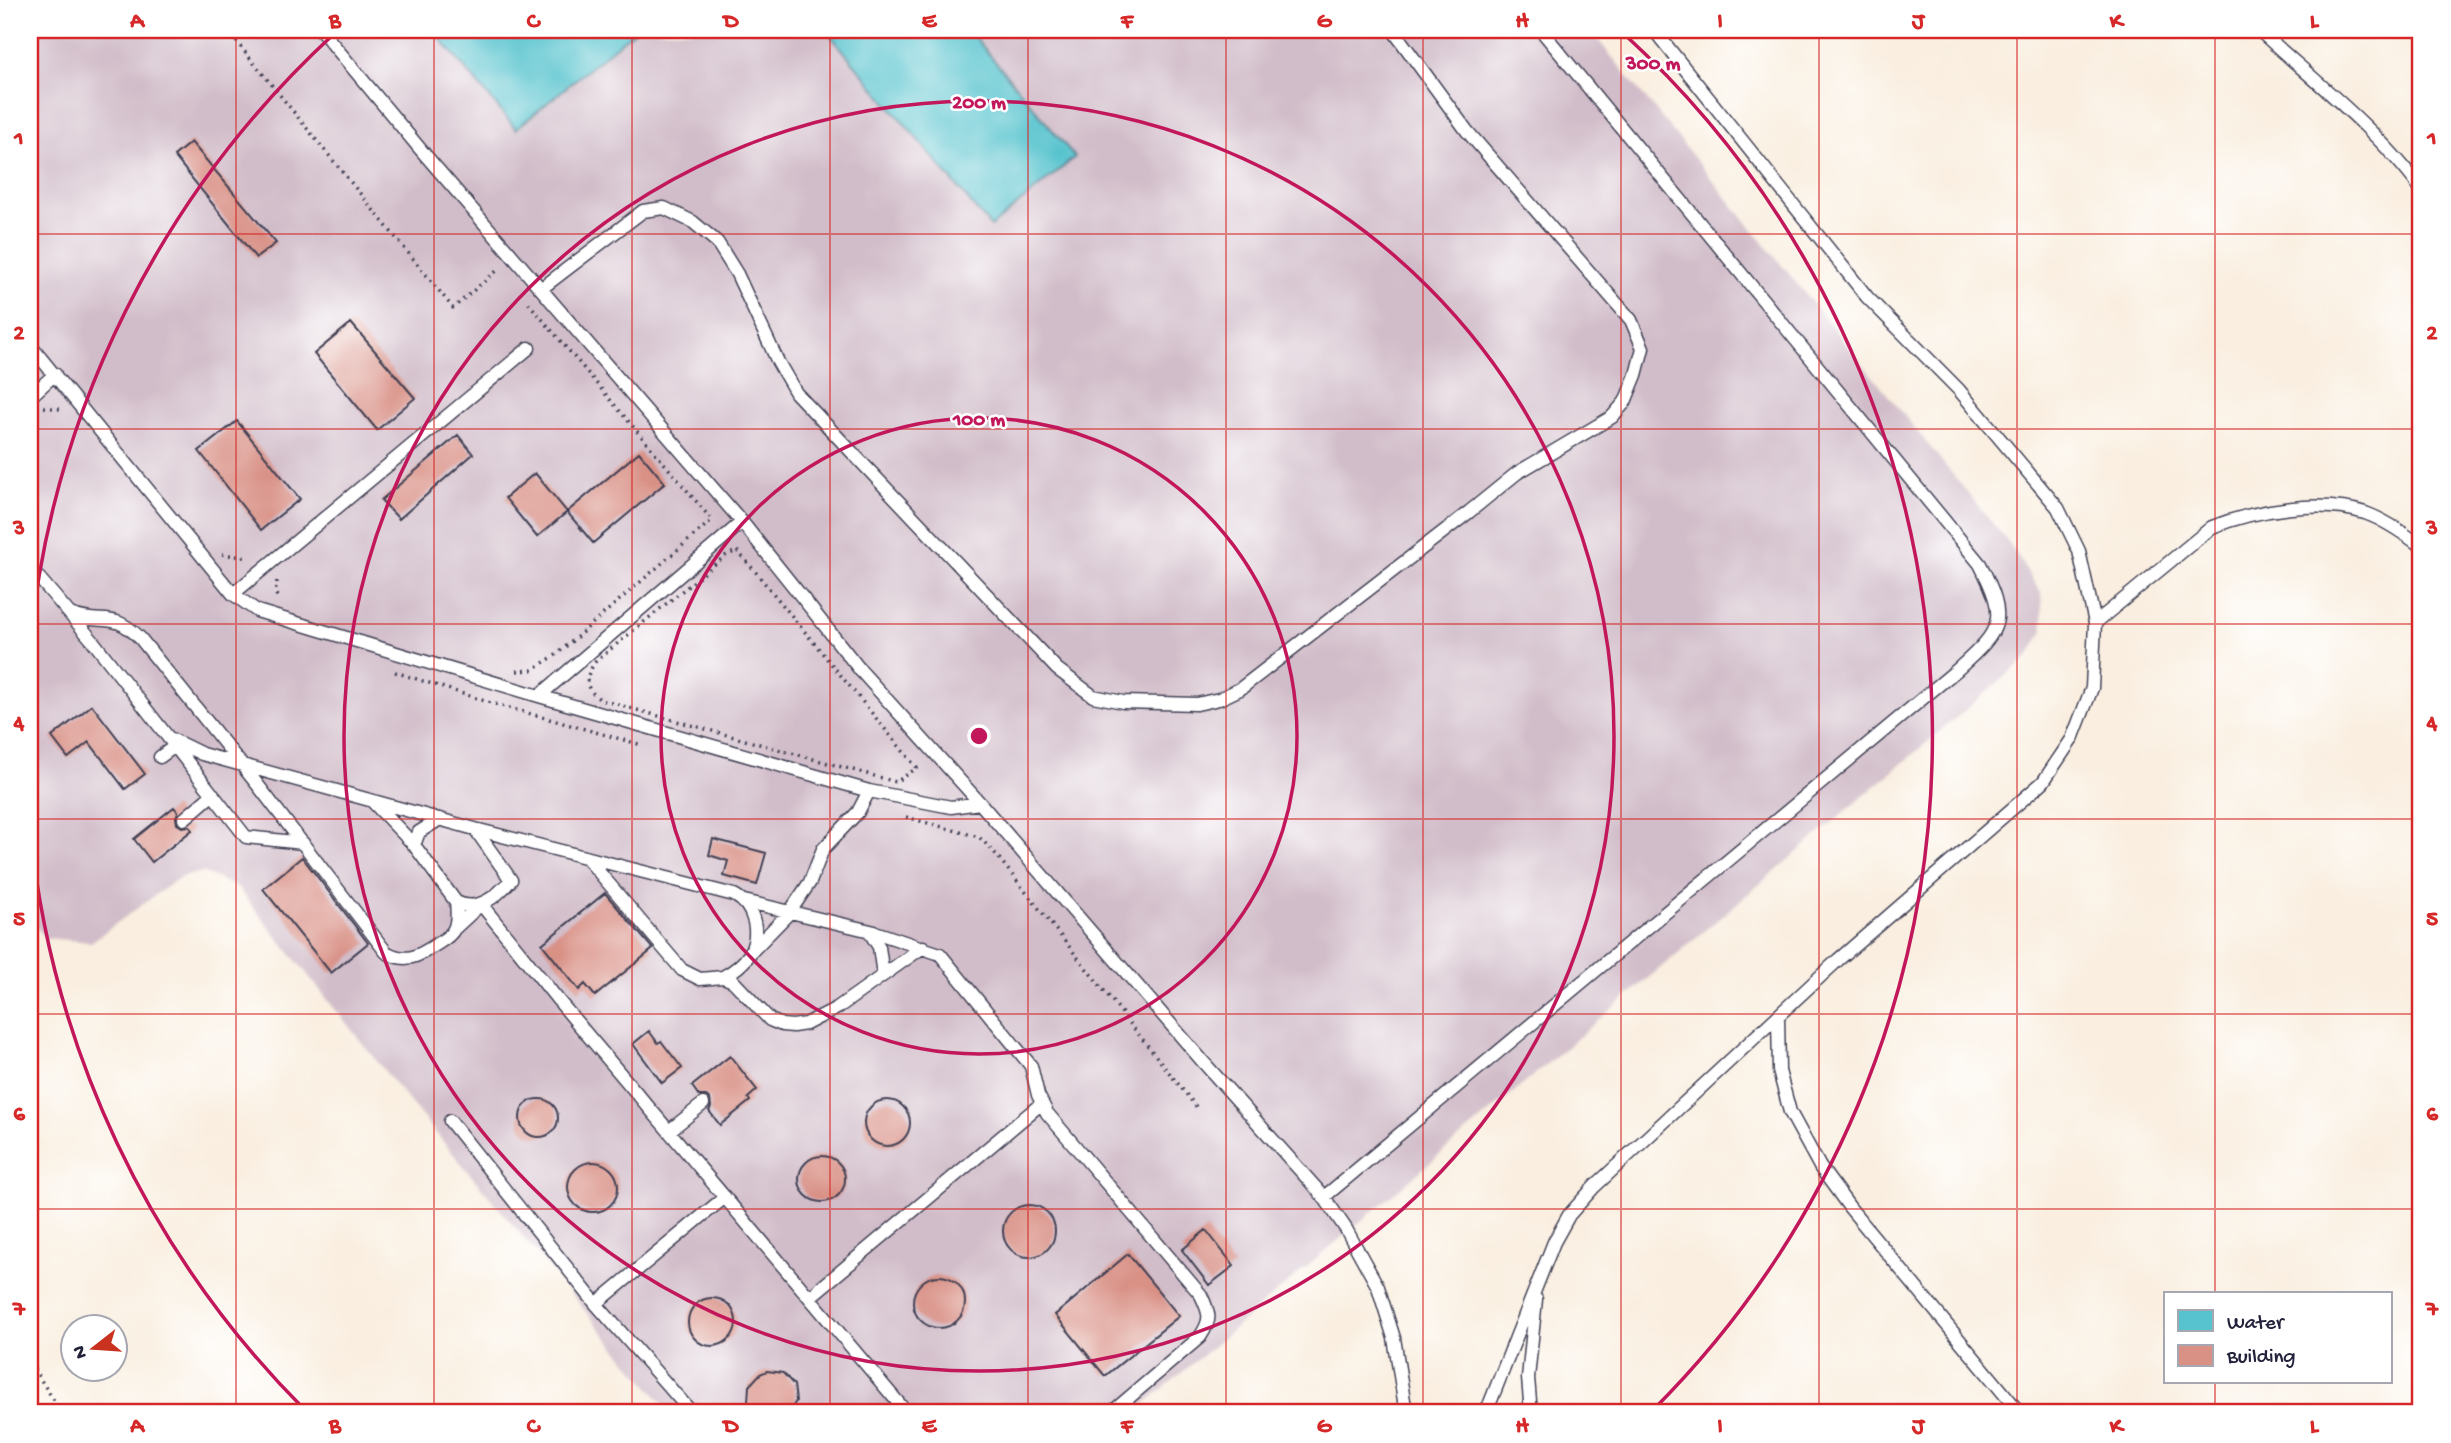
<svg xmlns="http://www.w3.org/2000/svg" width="2451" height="1443" viewBox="0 0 2451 1443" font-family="'Gochi Hand',sans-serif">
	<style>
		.industrial { fill: #d1bdc9 }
		.water { fill: #57c3ce; stroke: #3c7284; stroke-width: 2 }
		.building { fill: #d99186 }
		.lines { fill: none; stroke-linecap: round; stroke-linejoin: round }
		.lane-casing { stroke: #424154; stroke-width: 15 }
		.path { stroke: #424154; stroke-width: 3.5; stroke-dasharray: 2 5; stroke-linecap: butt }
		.lane { stroke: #fff; stroke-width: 12 }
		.grid { fill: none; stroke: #d62828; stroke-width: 2; stroke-opacity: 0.55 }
		.ring { fill: none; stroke: #c2185b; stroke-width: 3.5 }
		.centre { fill: #c2185b; stroke: #fff; stroke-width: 3.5 }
		.ring-label { font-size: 21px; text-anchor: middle; font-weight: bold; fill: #c2185b; stroke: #fff; stroke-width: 5; stroke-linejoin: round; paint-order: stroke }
		.neatline { fill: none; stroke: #d62828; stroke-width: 2.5 }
		.grid-label { font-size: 23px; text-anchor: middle; font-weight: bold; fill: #d62828 }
	</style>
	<rect width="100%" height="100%" fill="#fff"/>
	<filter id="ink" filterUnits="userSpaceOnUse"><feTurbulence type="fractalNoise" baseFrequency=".0143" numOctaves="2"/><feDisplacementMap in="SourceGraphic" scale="14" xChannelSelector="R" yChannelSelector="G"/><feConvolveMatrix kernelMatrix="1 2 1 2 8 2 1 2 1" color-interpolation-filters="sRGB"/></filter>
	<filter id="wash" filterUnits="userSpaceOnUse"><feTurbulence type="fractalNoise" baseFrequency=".00686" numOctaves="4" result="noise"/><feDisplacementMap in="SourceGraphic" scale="28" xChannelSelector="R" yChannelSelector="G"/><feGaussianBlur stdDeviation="1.57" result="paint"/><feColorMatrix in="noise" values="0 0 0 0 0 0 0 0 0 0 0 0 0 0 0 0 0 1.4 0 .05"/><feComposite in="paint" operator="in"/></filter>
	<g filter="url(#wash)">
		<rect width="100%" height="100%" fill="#f9eedf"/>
		<!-- industrial -->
		<path class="industrial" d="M30 30H433L516 129 635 30H826L991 227 1075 157 969 30H1590L2011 546 2041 593 2043 632 2028 657 1134 1413H671L408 1100 238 888 203 872 180 877 91 942 45 938 30 919Z"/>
		<!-- water -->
		<path class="water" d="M433 30H635L516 129Z
			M826 30H969L1075 157 991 227Z"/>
		<g id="blocks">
			<!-- building -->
			<path class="building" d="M191 142 276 243 256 258 174 156Z
				M351 323 415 398 377 430 314 354Z
				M237 421 300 499 261 530 199 451Z
				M458 435 473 454 399 519 381 500Z
				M639 452 665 483 593 543 567 512Z
				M535 473 567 512 537 537 505 498Z
				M92 705 145 774 125 789 89 742 68 758 52 737Z
				M174 807 178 812 176 817 177 824 182 827 189 826 192 830 152 862 134 839Z
				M713 839 766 853 757 885 724 876 728 861 709 855Z
				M302 857 368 943 331 973 263 889Z
				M605 893 653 949 595 996 585 984 579 990 542 944Z
				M649 1031 658 1043 661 1041 682 1068 662 1083 633 1044Z
				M730 1056 757 1090 748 1098 750 1101 720 1125 709 1111 711 1107 710 1099 706 1096H699L692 1086Z
				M520 1118a19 19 0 1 1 38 0a19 19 0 1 1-38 0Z
				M864 1123a23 23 0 1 1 46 0a23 23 0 1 1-46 0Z
				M799 1179a23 23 0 1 1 46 0a23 23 0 1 1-46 0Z
				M568 1187a25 25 0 1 1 50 0a25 25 0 1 1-50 0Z
				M1003 1231a26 26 0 1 1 52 0a26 26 0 1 1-52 0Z
				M1206 1230 1234 1266 1209 1285 1182 1250Z
				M1128 1254 1179 1316 1105 1376 1055 1315Z
				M913 1302a26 26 0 1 1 52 0a26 26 0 1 1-52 0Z
				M688 1322a24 24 0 1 1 48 0a24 24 0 1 1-48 0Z
				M767 1371 783 1373 794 1385 796 1401 789 1413H755L752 1410 748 1402 749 1386 760 1374Z"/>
		</g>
	</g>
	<g filter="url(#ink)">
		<use href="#blocks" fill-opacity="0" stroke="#424154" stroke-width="2"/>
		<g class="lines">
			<!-- lane casing -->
			<g class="lane-casing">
				<path id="lane" d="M321 30 421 150 742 522 861 671 980 803 1205 1064 1324 1197 1346 1229 1378 1287 1394 1338 1406 1413
					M2259 30C2312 79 2379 131 2421 189
					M542 288 643 211 664 208 693 222 717 242 737 274 778 362 796 393 1057 669 1093 696 1123 702 1197 704 1219 699 1240 689 1469 512 1517 473 1612 417 1625 402 1636 375 1643 348 1631 320 1467 131 1393 30
					M30 345 233 594 257 611 539 696 869 791 951 807 980 803
					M30 397 55 374
					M30 576 39 578 92 640 246 837 303 843
					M233 594 529 348
					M70 614C103 627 111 609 140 638L257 784 386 952C406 964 419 956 437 944 443 940 451 936 454 929 458 921 457 911 456 902
					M2095 623 2212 527C2255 510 2321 499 2365 513 2385 520 2405 534 2421 546
					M539 696 742 522
					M169 738 202 754 475 829 511 880C497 896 478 913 456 902L414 845 373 802
					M160 757 175 746
					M184 819 213 794
					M475 829 734 895C755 906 761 934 749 955 743 964 732 972 723 977
					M414 845 419 832 440 819
					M587 858 682 970 700 979 723 977 733 981 770 1020 782 1025 793 1026 806 1024 837 1008 923 947
					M744 901 875 932 940 954 1031 1066 1038 1095 1047 1113 1201 1295C1210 1314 1212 1319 1200 1337L1111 1413
					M455 928 481 904 558 1000 907 1413
					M869 931 879 947 883 975
					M751 952 789 913 810 882 823 849 858 812 869 791
					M1778 1017 1779 1071 1790 1112 1820 1167 1850 1208 2020 1413
					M450 1121 596 1304 692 1413
					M669 1131 703 1104
					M1324 1197 1958 669C2003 629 2008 619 1980 564L1541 30
					M810 1297 1042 1103
					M596 1304 725 1197
					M1486 1413 1554 1242 1569 1215 1594 1187 1838 960 2043 782 2072 739 2092 688 2095 623 2079 551 2058 508 1959 390 1867 297 1654 30
					M1531 1413 1528 1378 1536 1299"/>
			</g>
			<!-- path -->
			<path class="path" d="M227 30 453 308 499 269 500 270
				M30 321 37 330
				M44 407 60 409
				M737 551 749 564 917 768 896 782 601 700C583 687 584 678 596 661L725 556Z
				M222 554 249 558
				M277 581 275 593 279 599
				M517 671 532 670 556 655 712 520 526 300
				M395 672 488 702 642 745
				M906 817 979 837 994 852 1198 1109
				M30 1363 62 1413"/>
			<!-- lane -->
			<use href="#lane" class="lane"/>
		</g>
	</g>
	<!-- grid -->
	<path class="grid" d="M236 30V1413M434 30V1413M632 30V1413M830 30V1413M1028 30V1413M1226 30V1413M1423 30V1413M1621 30V1413M1819 30V1413M2017 30V1413M2215 30V1294M30 234H2421M30 429H2421M30 624H2421M30 819H2421M30 1014H2421M30 1209H2421M2215 1382V1413"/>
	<!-- distance rings -->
	<g class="ring">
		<circle cx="979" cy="736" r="318"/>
		<circle cx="979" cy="736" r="635"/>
		<path d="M305 1410A953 953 0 0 1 30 827M30 645A953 953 0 0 1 335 33M1623 33A953 953 0 0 1 1653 1410"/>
	</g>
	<circle cx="979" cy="736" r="10" class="centre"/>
	<g class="ring-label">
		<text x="1653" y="69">300 m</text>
		<text x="979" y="108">200 m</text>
		<text x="979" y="425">100 m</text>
	</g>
	<!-- margin -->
	<rect width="2451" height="1443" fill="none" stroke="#fff" stroke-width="77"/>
	<!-- legend -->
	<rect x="2164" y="1292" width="228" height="91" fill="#ffffff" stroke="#a7a7b1" stroke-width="2"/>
	<rect x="2178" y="1310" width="35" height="21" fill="#57c3ce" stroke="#a7a7b1" stroke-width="2"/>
	<text x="2227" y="1328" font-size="21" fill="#22223b">Water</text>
	<rect x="2178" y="1345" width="35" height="21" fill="#d99186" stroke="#a7a7b1" stroke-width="2"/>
	<text x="2227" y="1362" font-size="21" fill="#22223b">Building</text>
	<!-- north arrow -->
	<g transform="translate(94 1348) rotate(253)"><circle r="33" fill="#ffffff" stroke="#a7a7b1" stroke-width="2"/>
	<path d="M0-5L12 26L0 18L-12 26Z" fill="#c8321e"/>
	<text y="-10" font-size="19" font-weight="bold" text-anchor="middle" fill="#22223b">N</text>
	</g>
	<rect x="38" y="38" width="2374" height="1366" class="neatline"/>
	<g class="grid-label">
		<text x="137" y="27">A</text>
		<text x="335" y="27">B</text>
		<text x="533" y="27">C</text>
		<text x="731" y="27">D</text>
		<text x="929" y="27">E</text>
		<text x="1127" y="27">F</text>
		<text x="1324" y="27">G</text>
		<text x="1522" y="27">H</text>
		<text x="1720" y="27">I</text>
		<text x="1918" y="27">J</text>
		<text x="2116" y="27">K</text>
		<text x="2314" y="27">L</text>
		<text x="19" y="144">1</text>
		<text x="2432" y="144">1</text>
		<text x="19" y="339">2</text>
		<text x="2432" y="339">2</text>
		<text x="19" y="534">3</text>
		<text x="2432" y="534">3</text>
		<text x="19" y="729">4</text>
		<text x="2432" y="729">4</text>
		<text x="19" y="925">5</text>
		<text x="2432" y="925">5</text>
		<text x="19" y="1120">6</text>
		<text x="2432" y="1120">6</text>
		<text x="19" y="1315">7</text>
		<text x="2432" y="1315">7</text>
		<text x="137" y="1432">A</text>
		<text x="335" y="1432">B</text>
		<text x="533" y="1432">C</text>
		<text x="731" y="1432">D</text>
		<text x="929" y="1432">E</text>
		<text x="1127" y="1432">F</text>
		<text x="1324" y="1432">G</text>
		<text x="1522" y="1432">H</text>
		<text x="1720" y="1432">I</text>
		<text x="1918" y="1432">J</text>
		<text x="2116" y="1432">K</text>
		<text x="2314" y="1432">L</text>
	</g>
</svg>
